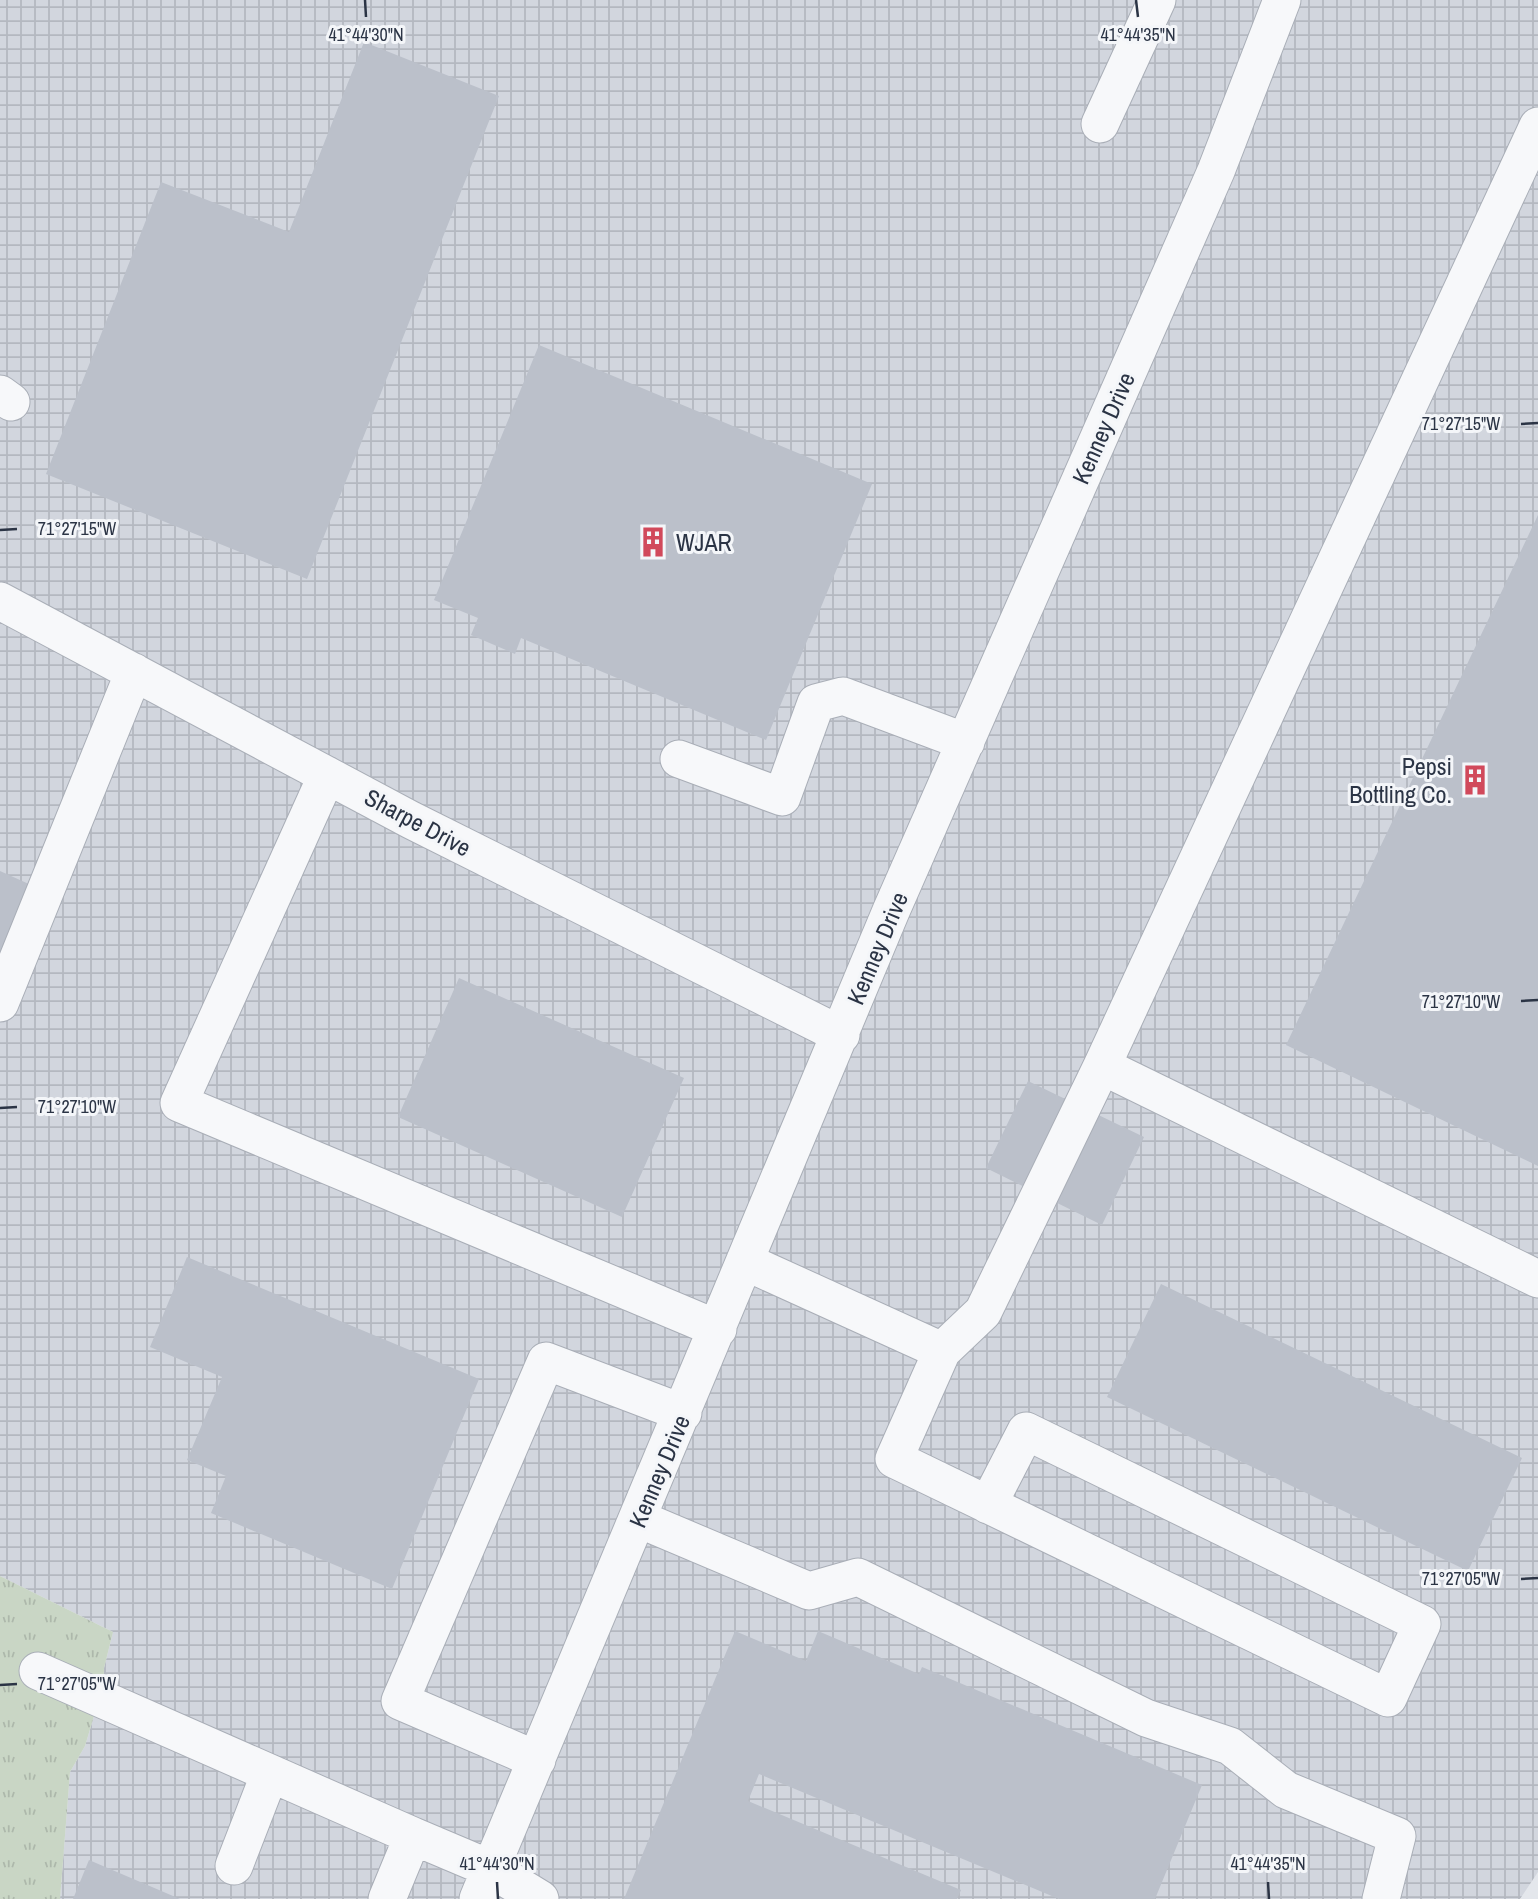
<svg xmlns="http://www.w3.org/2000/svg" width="1538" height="1899" viewBox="0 0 1538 1899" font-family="'Archivo Narrow',sans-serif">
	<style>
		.industrial { fill: url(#industrial-grid) }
		.grass { fill: url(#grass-tufts) }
		.building { fill: #bbc0ca }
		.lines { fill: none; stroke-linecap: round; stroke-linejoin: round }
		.minor-casing { stroke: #a9aeb7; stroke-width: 39 }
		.minor { stroke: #f7f8fa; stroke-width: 37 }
		.ticks { fill: none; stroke: #2b3445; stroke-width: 2.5 }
		.labels { text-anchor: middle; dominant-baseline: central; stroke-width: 6; stroke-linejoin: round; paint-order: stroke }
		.street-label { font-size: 24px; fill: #2b3445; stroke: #f4f6f9 }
		.poi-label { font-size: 24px; fill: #2b3445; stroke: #f4f6f9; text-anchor: start }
		.ticks-label { font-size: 18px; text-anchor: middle; fill: #2b3445; stroke: #f4f6f9; stroke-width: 6; stroke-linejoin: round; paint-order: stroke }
	</style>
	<defs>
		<pattern id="industrial-grid" width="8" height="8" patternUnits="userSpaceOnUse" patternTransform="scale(1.75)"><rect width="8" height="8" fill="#d2d6de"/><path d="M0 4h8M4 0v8" fill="none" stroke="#b4b8c0"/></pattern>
		<pattern id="grass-tufts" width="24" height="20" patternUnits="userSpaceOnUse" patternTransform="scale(1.75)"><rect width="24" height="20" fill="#c9d6c5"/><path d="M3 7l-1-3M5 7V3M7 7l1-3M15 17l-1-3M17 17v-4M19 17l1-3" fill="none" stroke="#adb8ab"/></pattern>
	</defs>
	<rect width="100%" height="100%" fill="#e4e7ec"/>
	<!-- industrial -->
	<path class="industrial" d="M0 0H1538V1872L1520 1899H60L70 1772 85 1746 94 1716 103 1706 104 1668 113 1632 0 1576Z"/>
	<!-- grass -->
	<path class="grass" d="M0 1576 113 1632 104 1668 103 1706 94 1716 85 1746 70 1772 60 1899H0Z"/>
	<!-- building -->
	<path class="building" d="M364 42 499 96 307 579 46 474 161 182 289 232Z
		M539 345 872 484 766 740 521 638 515 654 471 635 478 618 434 600Z
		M1538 515V1166L1286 1045Z
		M0 871 31 885 0 959Z
		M459 978 684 1078 622 1217 398 1117Z
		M1028 1081 1144 1137 1102 1225 986 1168Z
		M187 1257 479 1379 392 1589 211 1513 226 1476 187 1460 222 1377 150 1347Z
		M1161 1284 1522 1458 1468 1571 1107 1397Z
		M735 1631 806 1661 818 1631 919 1674 922 1667 1202 1785 1155 1899H1059L759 1774 748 1801 961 1890 957 1899H624Z
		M89 1860 180 1899H73Z"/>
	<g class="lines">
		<!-- minor casing -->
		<g class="minor-casing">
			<path id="minor" d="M1100 124 1157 0
				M1538 126 1102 1066 1538 1279
				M0 394 11 402
				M0 601 411 820 841 1035
				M679 759 782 797 816 703 843 696 966 742
				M327 775 179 1103 718 1329
				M0 1003 134 672
				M746 1262 942 1351 894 1459 1388 1698 1422 1624 1026 1431 988 1505
				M942 1351 983 1312 1102 1066
				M639 1519 809 1591 858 1577 1146 1718 1230 1746 1286 1790 1397 1836 1381 1899
				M38 1671 413 1836
				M537 1760 400 1701 546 1361 683 1413
				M234 1866 270 1773
				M387 1899 413 1836 491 1869 540 1899
				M478 1899 891 911 1216 171 1282 0"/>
		</g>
		<!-- minor -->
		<use href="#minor" class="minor"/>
	</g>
	<!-- ticks -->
	<path class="ticks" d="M365 0 366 17M1136 0 1138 17M1521 424 1538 423M0 530 17 529M1521 1001 1538 1000M0 1108 17 1107M1521 1579 1538 1578M0 1685 17 1684M497 1882 498 1899M1268 1882 1269 1899"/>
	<!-- icons -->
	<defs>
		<g id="building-bare" transform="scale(2.415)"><path d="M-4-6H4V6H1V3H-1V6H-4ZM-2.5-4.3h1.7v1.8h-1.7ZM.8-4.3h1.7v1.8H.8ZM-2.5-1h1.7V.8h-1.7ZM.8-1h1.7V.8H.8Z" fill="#d1495b" stroke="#f4f6f9" stroke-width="2.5" paint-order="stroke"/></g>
	</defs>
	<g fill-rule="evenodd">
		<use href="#building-bare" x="653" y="542"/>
		<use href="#building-bare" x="1475" y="780"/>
	</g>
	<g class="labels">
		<!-- street labels -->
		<g class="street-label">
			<text transform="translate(1103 428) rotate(-66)">Kenney Drive</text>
			<text transform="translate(418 822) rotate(28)">Sharpe Drive</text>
			<text transform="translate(877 948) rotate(-67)">Kenney Drive</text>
			<text transform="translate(659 1471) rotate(-67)">Kenney Drive</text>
		</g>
		<!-- poi labels -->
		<g class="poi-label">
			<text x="676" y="542">WJAR</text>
			<text x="1452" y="766" text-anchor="end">Pepsi<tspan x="1452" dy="28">Bottling Co.</tspan></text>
		</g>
	</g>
	<g class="ticks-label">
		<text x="366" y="41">41°44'30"N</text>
		<text x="1138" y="41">41°44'35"N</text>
		<text x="1461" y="430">71°27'15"W</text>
		<text x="77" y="535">71°27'15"W</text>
		<text x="1461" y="1008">71°27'10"W</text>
		<text x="77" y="1113">71°27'10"W</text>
		<text x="1461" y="1585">71°27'05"W</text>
		<text x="77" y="1690">71°27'05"W</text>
		<text x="497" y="1870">41°44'30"N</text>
		<text x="1268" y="1870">41°44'35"N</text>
	</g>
</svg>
